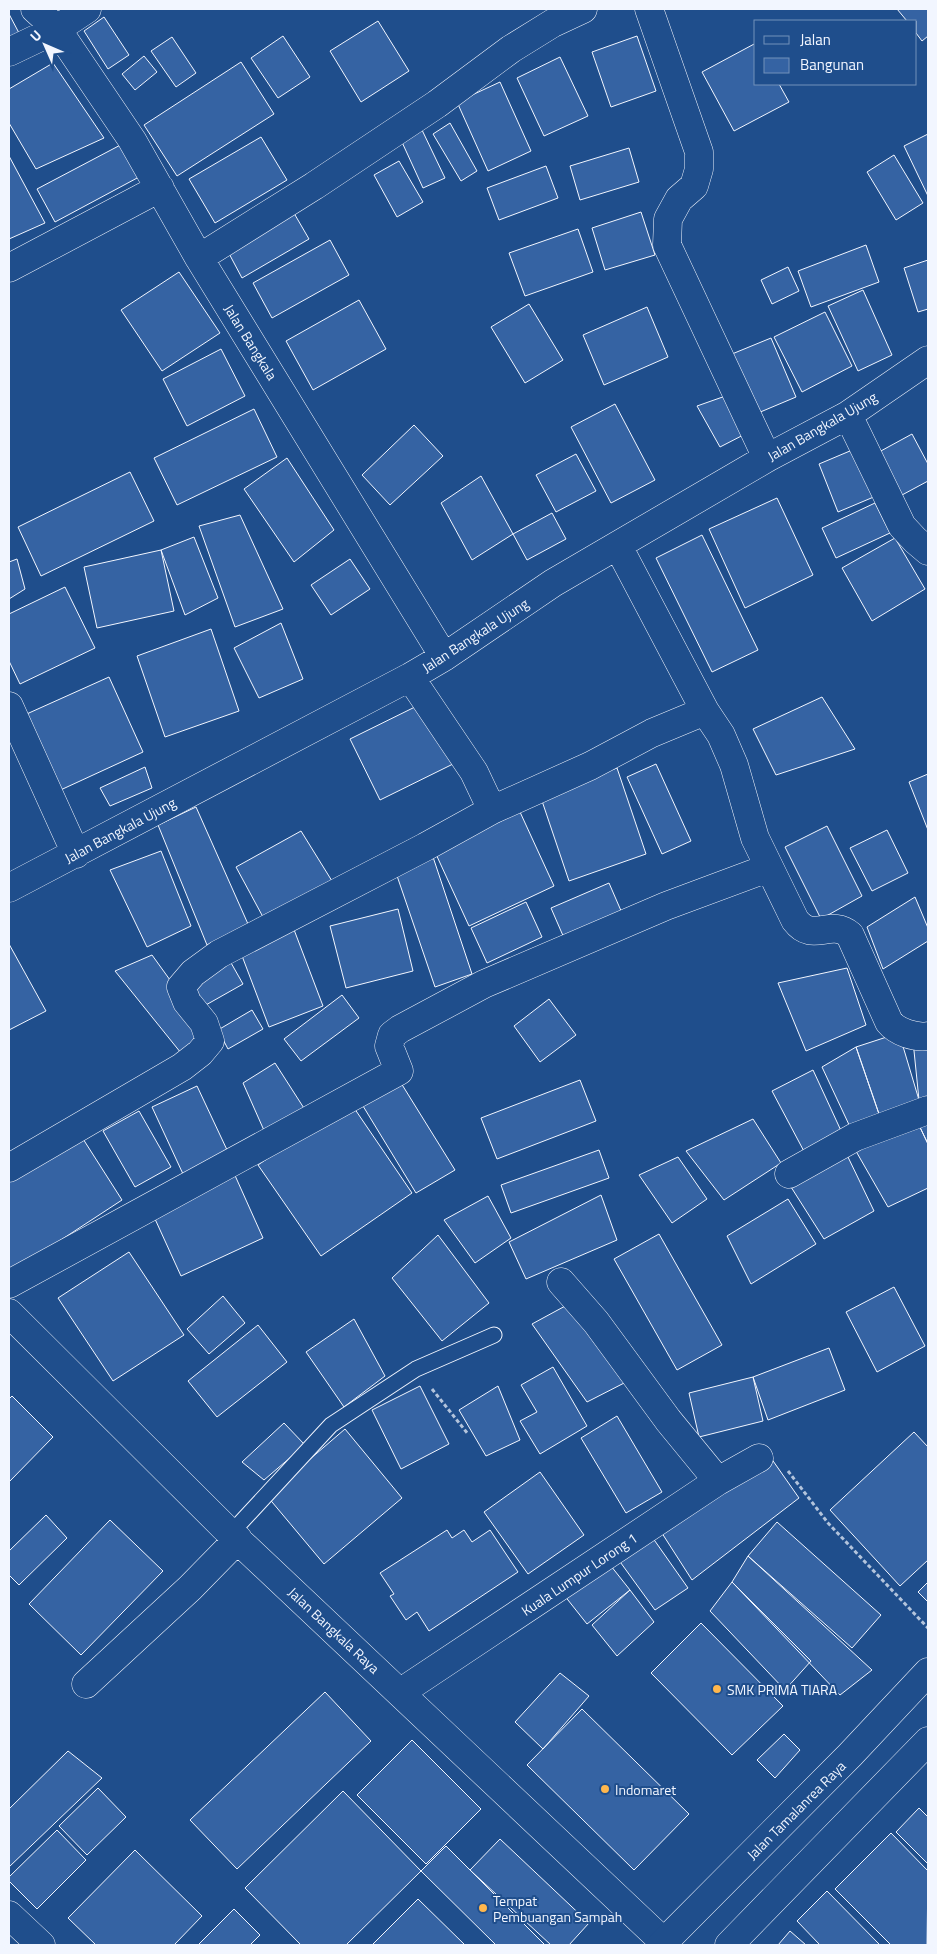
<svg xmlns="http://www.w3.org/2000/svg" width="937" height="1954" viewBox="0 0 937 1954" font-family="'Titillium Web',sans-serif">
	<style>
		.building { fill: #3563a3; stroke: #f2f6ff }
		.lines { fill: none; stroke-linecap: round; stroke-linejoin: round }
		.service-casing { stroke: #f2f6ff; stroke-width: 17 }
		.minor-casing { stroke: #f2f6ff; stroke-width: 29 }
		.primary-casing { stroke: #f2f6ff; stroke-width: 29 }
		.path { stroke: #b3c4dc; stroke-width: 3; stroke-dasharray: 4 2.5; stroke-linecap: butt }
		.service { stroke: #1f4e8c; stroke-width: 15 }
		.minor { stroke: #1f4e8c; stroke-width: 28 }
		.primary { stroke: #1f4e8c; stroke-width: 28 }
		.poi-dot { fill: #ffb74d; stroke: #1f4e8c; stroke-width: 2 }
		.labels { text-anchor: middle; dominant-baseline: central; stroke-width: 4; stroke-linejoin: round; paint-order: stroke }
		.street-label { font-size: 14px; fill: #f2f6ff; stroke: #1f4e8c }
		.poi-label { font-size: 14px; fill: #f2f6ff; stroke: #1f4e8c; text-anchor: start }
	</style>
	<rect width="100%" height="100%" fill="#1f4e8c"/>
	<!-- building -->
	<path class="building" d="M897 9H928V36L922 41 916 33V21H907Z
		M9 14 19 33 9 37Z
		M104 17 129 55 108 69 84 31Z
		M378 21 409 71 361 102 330 51Z
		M283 36 310 77 278 98 251 58Z
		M637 36 656 91 611 107 592 52Z
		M172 37 196 73 176 87 151 51Z
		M756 43V84H779L789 102 734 131 702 72Z
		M144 56 157 72 135 90 122 74Z
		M560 57 588 116 544 136 517 78Z
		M241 62 274 114 177 176 144 125Z
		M53 63 104 138 36 169 9 123V89Z
		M500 82 531 151 488 171 457 102Z
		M450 123 477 171 461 181 433 134Z
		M422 130 445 178 423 188 401 140Z
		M928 134V196L904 146Z
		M261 137 287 180 215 223 189 179Z
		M128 141 139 177 55 222 37 189Z
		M629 148 639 182 580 200 570 166Z
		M894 155 923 203 896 220 867 172Z
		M9 156 45 223 9 239Z
		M399 161 423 202 397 217 374 175Z
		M546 166 558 198 499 220 487 188Z
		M291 208 309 239 242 278 225 246Z
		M641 212 655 255 605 270 592 228Z
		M578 229 593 272 525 296 509 253Z
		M330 240 349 275 272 318 253 283Z
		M866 245 879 282 811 307 798 271Z
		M928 260V309L918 312 904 268Z
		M788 267 799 291 772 304 761 280Z
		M179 272 220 333 162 371 121 310Z
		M863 290 892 355 858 371 828 306Z
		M359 300 386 349 313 390 286 341Z
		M529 304 563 360 525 383 491 327Z
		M647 307 668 357 604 385 583 335Z
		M825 312 852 366 802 392 774 337Z
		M771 338 796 397 758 413 732 354Z
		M221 349 245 396 187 426 163 379Z
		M734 393 753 430 720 447 697 406Z
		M615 404 655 480 611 503 571 427Z
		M254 409 277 457 177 505 154 458Z
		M414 425 443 456 390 505 362 475Z
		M912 434 928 464V481L902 495 879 452Z
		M857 448 876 496 838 512 819 464Z
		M576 454 596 491 556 512 536 475Z
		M287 458 334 530 294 562 244 489Z
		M130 472 154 521 41 576 18 527Z
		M481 476 513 534 472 560 441 503Z
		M777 498 813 575 745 608 709 529Z
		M875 503 890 533 836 558 822 528Z
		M552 513 566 539 527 560 513 534Z
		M240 515 283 609 235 627 199 526Z
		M702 535 758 650 712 672 656 558Z
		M194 537 218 598 185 615 161 550Z
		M895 538 925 589 872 621 842 568Z
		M161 550 174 611 97 628 84 567Z
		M17 559 25 589 9 599V562Z
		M350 559 370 589 331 615 311 585Z
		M65 587 95 648 20 684 9 661V614Z
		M281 623 303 679 259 698 234 648Z
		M211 629 239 711 165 737 137 656Z
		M109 677 143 752 54 793 20 717Z
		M822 697 855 749 776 775 753 729Z
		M423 703 453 764 380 800 350 739Z
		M656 764 691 841 662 854 627 777Z
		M145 767 152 788 110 806 100 788Z
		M617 768 646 854 569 881 540 795Z
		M928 774V830L909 782Z
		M196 807 248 924 207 945 158 825Z
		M520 812 554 886 469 926 435 852Z
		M827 826 862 896 821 919 785 847Z
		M887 830 908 873 872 891 850 848Z
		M301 831 332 881 263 917 236 867Z
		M161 851 191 926 147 947 110 870Z
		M432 854 472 974 435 987 394 867Z
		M609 883 622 913 564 938 551 908Z
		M915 897 928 928V941L883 969 867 927Z
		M526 902 542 937 487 963 471 928Z
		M398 909 413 971 346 988 330 926Z
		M293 927 323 1006 269 1027 239 948Z
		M9 944 46 1011 9 1030Z
		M226 954 243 984 197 1010 179 980Z
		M152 955 209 1034 181 1053 115 971Z
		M847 968 866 1025 806 1051 778 983Z
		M342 995 359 1018 301 1061 284 1039Z
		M549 999 576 1035 540 1062 514 1026Z
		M252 1010 263 1029 228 1049 218 1030Z
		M899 1033 919 1100 879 1114 856 1047Z
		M928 1039V1096L919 1100 913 1041Z
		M856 1047 879 1114 851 1129 822 1067Z
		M275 1063 309 1116 270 1144 243 1083Z
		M813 1070 843 1135 807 1157 772 1091Z
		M580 1080 596 1121 497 1159 481 1118Z
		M401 1083 455 1170 416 1193 363 1106Z
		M197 1086 228 1152 183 1174 152 1107Z
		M350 1102 412 1193 321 1256 258 1165Z
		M139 1111 171 1167 135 1187 103 1131Z
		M928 1117V1144L917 1121Z
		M753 1119 781 1163 724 1200 686 1151Z
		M917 1121 928 1144V1188L888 1207 853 1146Z
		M78 1131 122 1200 12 1272 9 1267V1176Z
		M599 1150 609 1178 511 1213 501 1185Z
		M847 1155 874 1211 824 1239 791 1187Z
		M678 1157 707 1199 672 1223 639 1175Z
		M233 1171 263 1238 181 1276 150 1208Z
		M601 1195 617 1240 526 1279 509 1242Z
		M488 1196 511 1238 475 1263 444 1220Z
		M788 1199 816 1244 751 1284 727 1236Z
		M659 1234 722 1345 677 1370 614 1259Z
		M438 1235 489 1303 442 1341 392 1278Z
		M129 1252 184 1335 113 1381 58 1298Z
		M894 1287 925 1346 877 1372 846 1312Z
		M223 1296 245 1323 209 1354 187 1329Z
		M567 1305 630 1380 587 1402 532 1324Z
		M354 1319 385 1376 344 1407 306 1352Z
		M258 1325 287 1362 217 1417 188 1381Z
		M829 1348 845 1390 768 1420 753 1377Z
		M553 1367 587 1426 540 1454 520 1421 537 1412 521 1385Z
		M753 1377 763 1421 699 1437 689 1393Z
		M420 1386 449 1444 401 1469 372 1410Z
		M498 1386 520 1440 486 1456 459 1410Z
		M12 1396 53 1437 9 1482V1399Z
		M617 1416 662 1492 626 1513 581 1438Z
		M284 1423 305 1445 264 1480 242 1462Z
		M345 1429 402 1498 324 1564 267 1496Z
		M914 1432 928 1447V1560L900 1586 830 1510Z
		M771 1458 799 1498 692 1580 658 1527Z
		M540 1472 584 1535 528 1574 484 1512Z
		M46 1515 67 1538 19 1585 9 1575V1551Z
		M110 1520 163 1571 81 1655 29 1604Z
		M777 1522 881 1615 852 1648 748 1556Z
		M447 1530 452 1538 464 1530 472 1542 490 1530 518 1572 429 1631 417 1612 406 1620 390 1596 394 1594 380 1573Z
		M650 1534 688 1588 655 1610 618 1559Z
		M748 1556 872 1670 840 1695 732 1582Z
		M607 1561 630 1590 587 1624 564 1595Z
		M732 1582 811 1661 785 1690 710 1611Z
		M928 1582V1602L918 1592Z
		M630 1590 654 1622 617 1656 592 1625Z
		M701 1623 783 1706 732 1755 651 1673Z
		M560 1673 589 1696 543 1749 515 1722Z
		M325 1692 371 1741 237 1869 190 1820Z
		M582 1709 689 1814 634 1870 527 1765Z
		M784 1734 800 1750 775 1778 757 1760Z
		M412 1740 481 1809 426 1864 357 1795Z
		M68 1751 102 1778 9 1867V1809Z
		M98 1788 126 1817 87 1855 59 1826Z
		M343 1791 421 1871 346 1945H301L245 1888Z
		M919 1808 928 1817V1864L896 1832Z
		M57 1830 86 1860 37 1909 9 1881V1877Z
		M891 1833 928 1871 927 1945H891L835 1889Z
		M500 1839 589 1923 569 1945H551L470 1870Z
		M446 1846 545 1945H496L421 1871Z
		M135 1850 202 1916 174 1945H96L68 1918Z
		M827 1891 880 1945H820L797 1921Z
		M418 1899 465 1945H372Z
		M234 1909 260 1935 250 1945H198Z
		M790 1931 806 1945H778Z"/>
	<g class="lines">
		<!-- service casing -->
		<g class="service-casing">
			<path id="service" d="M231 1533 331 1425 416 1369 494 1335"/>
		</g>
		<!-- minor casing -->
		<g class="minor-casing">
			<path id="minor" d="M35 9 57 29 132 140 199 258 444 657
				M649 9 699 152V169L694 186 679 199 668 219 667 245 767 458
				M9 52 57 29 87 9
				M199 258 314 186 437 104 511 49 553 23 583 9
				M9 268 160 188
				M848 415 902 526 915 540 928 551
				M618 546 705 711
				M410 677 474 772 492 810 590 766 652 733 705 711 721 735 734 765 755 838 795 920C813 944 830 918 850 935L889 1022C897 1032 915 1038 928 1036
				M9 706 76 854
				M9 888 410 677 444 657 553 583 767 458 848 415 928 360
				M9 1168 182 1067 200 1053 210 1041 204 1023 187 1002 181 987 193 973 219 954 425 847 492 810
				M789 1174 855 1137 928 1110
				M561 1282 596 1322 668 1420 718 1481
				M9 1284 399 1071 389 1046 392 1035 400 1029 484 984 666 906 768 868
				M9 1313 224 1527 667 1945
				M86 1684 190 1588 238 1539
				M401 1692 718 1481 759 1458
				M9 1915 41 1945"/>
		</g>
		<!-- primary casing -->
		<g class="primary-casing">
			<path id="primary" d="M661 1945 850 1755 928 1672
				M729 1945 928 1741"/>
		</g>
		<!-- path -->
		<path class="path" d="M432 1389 468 1434
			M788 1471 828 1523 928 1628"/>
		<!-- service -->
		<use href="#service" class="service"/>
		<!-- minor -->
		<use href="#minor" class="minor"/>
		<!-- primary -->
		<use href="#primary" class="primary"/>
	</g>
	<!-- markers -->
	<g class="poi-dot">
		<circle cx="717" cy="1689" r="5"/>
		<circle cx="605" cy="1789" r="5"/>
		<circle cx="483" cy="1908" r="5"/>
	</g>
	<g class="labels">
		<!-- street labels -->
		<g class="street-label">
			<text transform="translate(251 342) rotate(58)">Jalan Bangkala</text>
			<text transform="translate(822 426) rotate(-30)">Jalan Bangkala Ujung</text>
			<text transform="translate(475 635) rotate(-33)">Jalan Bangkala Ujung</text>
			<text transform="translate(120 830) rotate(-28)">Jalan Bangkala Ujung</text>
			<text transform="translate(579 1574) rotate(-34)">Kuala Lumpur Lorong 1</text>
			<text transform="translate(334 1630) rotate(43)">Jalan Bangkala Raya</text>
			<text transform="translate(796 1810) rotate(-45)">Jalan Tamalanrea Raya</text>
		</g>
		<!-- poi labels -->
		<g class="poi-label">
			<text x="727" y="1689">SMK PRIMA TIARA</text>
			<text x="615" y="1789">Indomaret</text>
			<text x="493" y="1900">Tempat<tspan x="493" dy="16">Pembuangan Sampah</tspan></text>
		</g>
	</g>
	<!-- border -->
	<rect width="937" height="1954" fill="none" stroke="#f2f6ff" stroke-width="20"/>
	<!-- legend -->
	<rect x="754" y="20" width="162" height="65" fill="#1f4e8c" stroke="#7391ba"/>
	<rect x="764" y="36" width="25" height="8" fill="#1f4e8c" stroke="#7391ba"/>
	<text x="800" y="45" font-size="15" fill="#f2f6ff">Jalan</text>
	<rect x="764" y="58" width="25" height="15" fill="#3563a3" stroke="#7391ba"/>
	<text x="800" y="70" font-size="15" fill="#f2f6ff">Bangunan</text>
	<!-- north arrow -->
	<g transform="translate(45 45) rotate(315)" stroke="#1f4e8c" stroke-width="4" paint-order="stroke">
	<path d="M0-4L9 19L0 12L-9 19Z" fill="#f2f6ff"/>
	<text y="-8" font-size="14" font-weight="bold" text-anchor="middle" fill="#f2f6ff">U</text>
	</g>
</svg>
